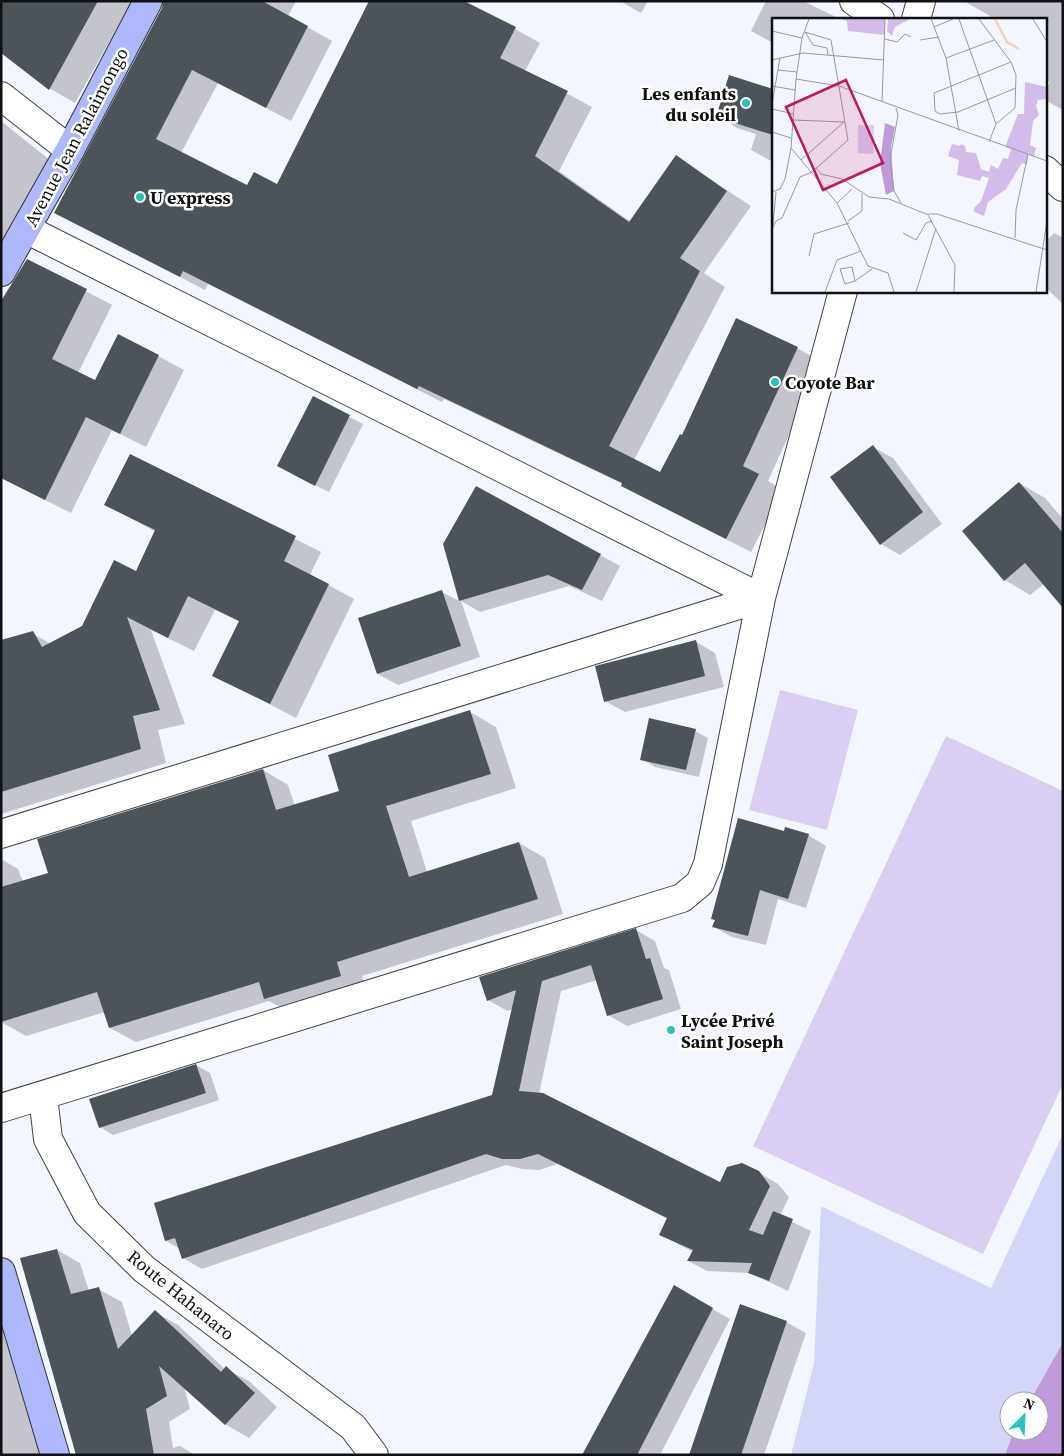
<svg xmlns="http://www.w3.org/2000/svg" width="1064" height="1456" viewBox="0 0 1064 1456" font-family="'Source Serif 4',serif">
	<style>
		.farmland { fill: #d3d6f6 }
		.forest { fill: #bf9bdc }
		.pitch { fill: #dacef2 }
		.shadow { fill: #0003 }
		.building { fill: #4c5459 }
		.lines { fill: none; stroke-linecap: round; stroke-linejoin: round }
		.minor-casing { stroke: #434343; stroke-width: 30 }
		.secondary-casing { stroke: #323232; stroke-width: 30 }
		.minor { stroke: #fff; stroke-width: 28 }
		.secondary { stroke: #afb7ff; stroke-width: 28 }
		.poi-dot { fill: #25c4bd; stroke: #fff; stroke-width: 2 }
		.labels { text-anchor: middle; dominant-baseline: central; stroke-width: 5; stroke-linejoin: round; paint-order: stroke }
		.poi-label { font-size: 18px; font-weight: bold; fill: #101010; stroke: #fff; text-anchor: start }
		.street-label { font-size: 18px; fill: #101010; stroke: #fff }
		.inset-river { fill: none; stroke: #f7d0b7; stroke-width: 2.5 }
		.inset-road { fill: none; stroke: #999a9f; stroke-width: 1 }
		.view { fill: #c2185b; fill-opacity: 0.15; stroke: #c2185b; stroke-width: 2.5 }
		.inset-edge { fill: none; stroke: #101010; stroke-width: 2.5 }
	</style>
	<rect width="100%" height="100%" fill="#f4f6ff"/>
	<!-- farmland -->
	<path class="farmland" d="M1063 1134V1342L1030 1401H1009V1431H1014L1005 1455H791L814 1363 821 1206 991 1288Z"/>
	<!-- forest -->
	<path class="forest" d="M1063 1342V1455H1005L1014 1431H1039V1401H1030Z"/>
	<!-- pitch -->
	<path class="pitch" d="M780 690 858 710 827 830 749 810Z
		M946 736 1063 791V1084L983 1254 753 1146Z"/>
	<!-- shadow -->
	<path class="shadow" d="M1 1H132L75 103 49 88Z
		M164 1H296L288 16 332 41 291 121 218 83 181 153 248 187 278 185 515 29 540 43 525 71 592 107 559 171 631 222 676 157 751 206 704 273 725 287 634 460 661 474 682 436 797 348 822 362 768 481 783 490 751 552 647 499 623 484 444 399 442 402 208 284 205 290 55 212 163 9Z
		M620 1H648L641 13Z
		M766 1H803L840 19H773V43L751 31Z
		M964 1H1063V110L1045 100V92L1050 82 1045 79V19H995Z
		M773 90V162L751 150 756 134 737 128 717 116Z
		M1 121 50 160 1 245Z
		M1054 233 1063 238V304L1045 287V242Z
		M27 260 112 305 78 373 95 382 119 335 184 370 146 447 112 430 71 513 1 478Z
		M313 398 363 424 329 492 292 474Z
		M873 447 893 458 942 524 900 555 881 544Z
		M130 456 321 552 310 575 354 599 296 718 214 675 240 622 215 610 194 651 151 630 185 724 158 730 166 763 1 814V641L32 633 51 644 83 627 136 572 156 532 106 505Z
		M1019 483 1045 498 1063 519V606L1044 584 1030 595 1005 580Z
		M445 544 600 555 620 566 602 601 569 586 480 612 461 601 480 657 398 685 378 674 442 592 461 602Z
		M695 641 715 653 724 687 625 712 605 701Z
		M470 712 496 727 516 788 411 821 427 872 519 843 545 858 563 914 362 976 366 990 291 1013 269 1001 136 1042 110 1028 105 1012 26 1036 1 1022V859L18 869 23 882 49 873 263 770 288 785 295 806 341 792Z
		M695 731 708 738 699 777 655 767 642 759Z
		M785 833 808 835 826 846 806 908 778 899 766 945 732 937 714 927Z
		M636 930 655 941 664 968 669 970 681 1009 627 1026 608 1015 597 980 561 991 539 1094 720 1184 758 1172 778 1184 789 1197 780 1216 811 1231 788 1291 750 1273 707 1271 688 1261 693 1252 661 1235 668 1219 558 1164 539 1170 522 1169 506 1165 202 1269 183 1258 180 1249 166 1241 156 1204 493 1096 513 1009 507 1011 488 1000Z
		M196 1065 210 1073 219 1100 113 1135 100 1127Z
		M57 1250 80 1263 89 1291 98 1289 122 1302 132 1336 155 1312 178 1325 225 1369 249 1381 277 1407 249 1438 225 1424 184 1386 190 1409 169 1422 173 1448 180 1446 195 1455H77Z
		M674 1287 730 1319 660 1455H584Z
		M786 1322 806 1333 764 1455H690Z
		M1 1326 44 1455H1Z"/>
	<!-- building -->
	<path class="building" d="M1 1H98L49 90 1 53Z
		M163 1H262L308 26 266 108 192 70 156 139 247 185 254 172 277 184 369 1H464L516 27 500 58 568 91 535 156 629 222 676 155 727 191 680 258 700 271 609 446 660 472 680 434 682 435 736 318 798 347 743 466 759 474 726 539 621 486 622 483 419 386 417 389 183 271 180 277 54 213 162 8Z
		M729 75 773 89V135L716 117Z
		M27 259 87 289 52 359 95 380 118 334 159 355 120 434 86 417 45 500 1 478V301Z
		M313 396 350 415 315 486 277 466Z
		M873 445 923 512 880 545 830 477Z
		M130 454 296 536 284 561 329 584 270 704 212 676 239 621 188 596 168 638 127 617 160 710 133 716 141 749 1 792V640L33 631 42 647 82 626 114 560 136 571 155 530 104 505Z
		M1019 482 1063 533V608L1025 563 1004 581 962 531Z
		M476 486 601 554 582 590 548 575 459 601 443 544Z
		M442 590 461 646 377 674 358 618Z
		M696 640 705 676 604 702 595 666Z
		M470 710 491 774 386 806 409 877 519 842 538 899 337 962 341 976 264 999 259 982 109 1028 97 992 1 1022V887L48 873 37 839 263 769 276 810 339 791 328 755Z
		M649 718 696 729 686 770 640 760Z
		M738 818 784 831 785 827 809 834 788 899 760 890 748 936 712 927 715 920 711 919Z
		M636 928 646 959 650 958 663 999 607 1016 591 965 542 981 519 1091 543 1093 720 1182 727 1167 742 1163 759 1171 770 1186 749 1230 763 1235 773 1211 793 1219 769 1281 748 1273 752 1263 687 1261 693 1250 659 1235 667 1218 538 1154 520 1159H502L486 1154 182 1259 175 1238 165 1241 154 1203 492 1095 516 990 487 1001 479 977Z
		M196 1064 206 1093 99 1128 89 1099Z
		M57 1249 71 1294 99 1287 118 1349 155 1310 221 1372 226 1366 255 1393 225 1425 159 1366 167 1396 146 1409 154 1455H76L20 1258Z
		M674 1285 713 1308 637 1455H582Z
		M740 1304 787 1321 741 1455H689Z"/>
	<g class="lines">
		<!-- minor casing -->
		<g class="minor-casing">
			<path id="minor" d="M854 1 880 19
				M916 19 921 1
				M1 96 70 150
				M1045 170 1063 187
				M26 229 761 598
				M1 834 761 598
				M43 1096 48 1139 87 1213 144 1269 353 1427 374 1455
				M1 1108 682 898 700 883 708 864 761 598 843 291"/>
		</g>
		<!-- secondary casing -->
		<g class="secondary-casing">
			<path id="secondary" d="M1 272 70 150 148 1
				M1 1272 55 1455"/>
		</g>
		<!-- minor -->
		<use href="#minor" class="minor"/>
		<!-- secondary -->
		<use href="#secondary" class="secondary"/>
	</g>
	<!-- markers -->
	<g class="poi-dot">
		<circle cx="746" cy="103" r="5"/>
		<circle cx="140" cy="197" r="5"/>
		<circle cx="775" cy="382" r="5"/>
		<circle cx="671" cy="1030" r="5"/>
	</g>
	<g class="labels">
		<!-- poi labels -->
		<g class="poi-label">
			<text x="736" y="93" text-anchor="end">Les enfants<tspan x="736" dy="21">du soleil</tspan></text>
			<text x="150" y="197">U express</text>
			<text x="785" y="382">Coyote Bar</text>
			<text x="681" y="1020">Lycée Privé<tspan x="681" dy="21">Saint Joseph</tspan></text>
		</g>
		<!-- street labels -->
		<g class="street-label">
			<text transform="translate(76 137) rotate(-62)">Avenue Jean Ralaimongo</text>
			<text transform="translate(181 1295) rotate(39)">Route Hahanaro</text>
		</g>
	</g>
	<!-- overview -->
	<g transform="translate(772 18)">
		<rect width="275" height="275" fill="#f4f6ff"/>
		<path d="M69 1H113V17L76 13 75 3ZM116 1H138L123 9 120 18 115 13ZM253 64 275 69V81L266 82 264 88 267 97 261 103 258 127 264 130 262 138 256 137 255 147 250 145 234 171 216 184 212 198 202 194V190L209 183 217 160 210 158 208 163 185 157 187 142 176 138 180 126 188 128 189 126 193 128 194 134 204 135 209 151 217 154 219 147 226 151 231 140 236 141 239 131 233 129 246 96H252Z" fill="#d3bceb"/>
		<path d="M113 105 123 109 119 129 122 173 114 177 108 145Z" fill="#bf9bdc"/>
		<path d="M86 107H102L101 136 86 135Z" fill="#dacef2"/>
		<path class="inset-river" d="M223 1 235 24 247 31"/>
		<path class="inset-road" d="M37 1 30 20 24 61 19 130 65 185 96 248 116 255 122 274M159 1 174 40 187 113M187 1 224 106M207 1 239 44 244 57 243 90 224 106 217 124M261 1 275 24M162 9 181 1M0 13 30 20M33 14 41 27 55 30 56 37M113 21 125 24 133 16 139 19M148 22 167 19M174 40 222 22M0 42 31 35 112 42M239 44 162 75 163 93 168 96 186 94 244 70M6 52 25 54M24 61 67 68 275 143M0 68 23 72M110 84 113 1M0 86 8 40M124 90 126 97 118 141 122 173 129 185M0 91 22 96M21 102 72 104M0 114 19 120M29 142 72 104M44 150 49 156 70 161 97 179 117 181 154 196H165L275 232M0 174 8 171 13 161 19 130M65 185 80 171M156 197 183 247 182 274M76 203 90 193V176M0 211 4 203 10 200 28 159 40 154 76 122 59 22 33 14M131 215 144 222 154 205 160 203M0 217 4 174M243 220 244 192 256 136M37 238 42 216 77 205M83 263 80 249 68 251 73 266 83 263 100 251M53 274 65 242 89 233M144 274 164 210M264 274 275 203"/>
		<path class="view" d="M74 62 111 145 51 172 14 89Z"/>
		<rect width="275" height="275" class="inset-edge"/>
	</g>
	<!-- border -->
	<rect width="1064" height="1456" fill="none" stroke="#101010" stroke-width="5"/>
	<!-- north arrow -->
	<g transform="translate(1024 1416) rotate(24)"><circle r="24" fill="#ffffff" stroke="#9f9f9f"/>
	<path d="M0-4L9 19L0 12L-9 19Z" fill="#25c4bd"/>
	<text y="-8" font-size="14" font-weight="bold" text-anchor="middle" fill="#101010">N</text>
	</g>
</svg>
